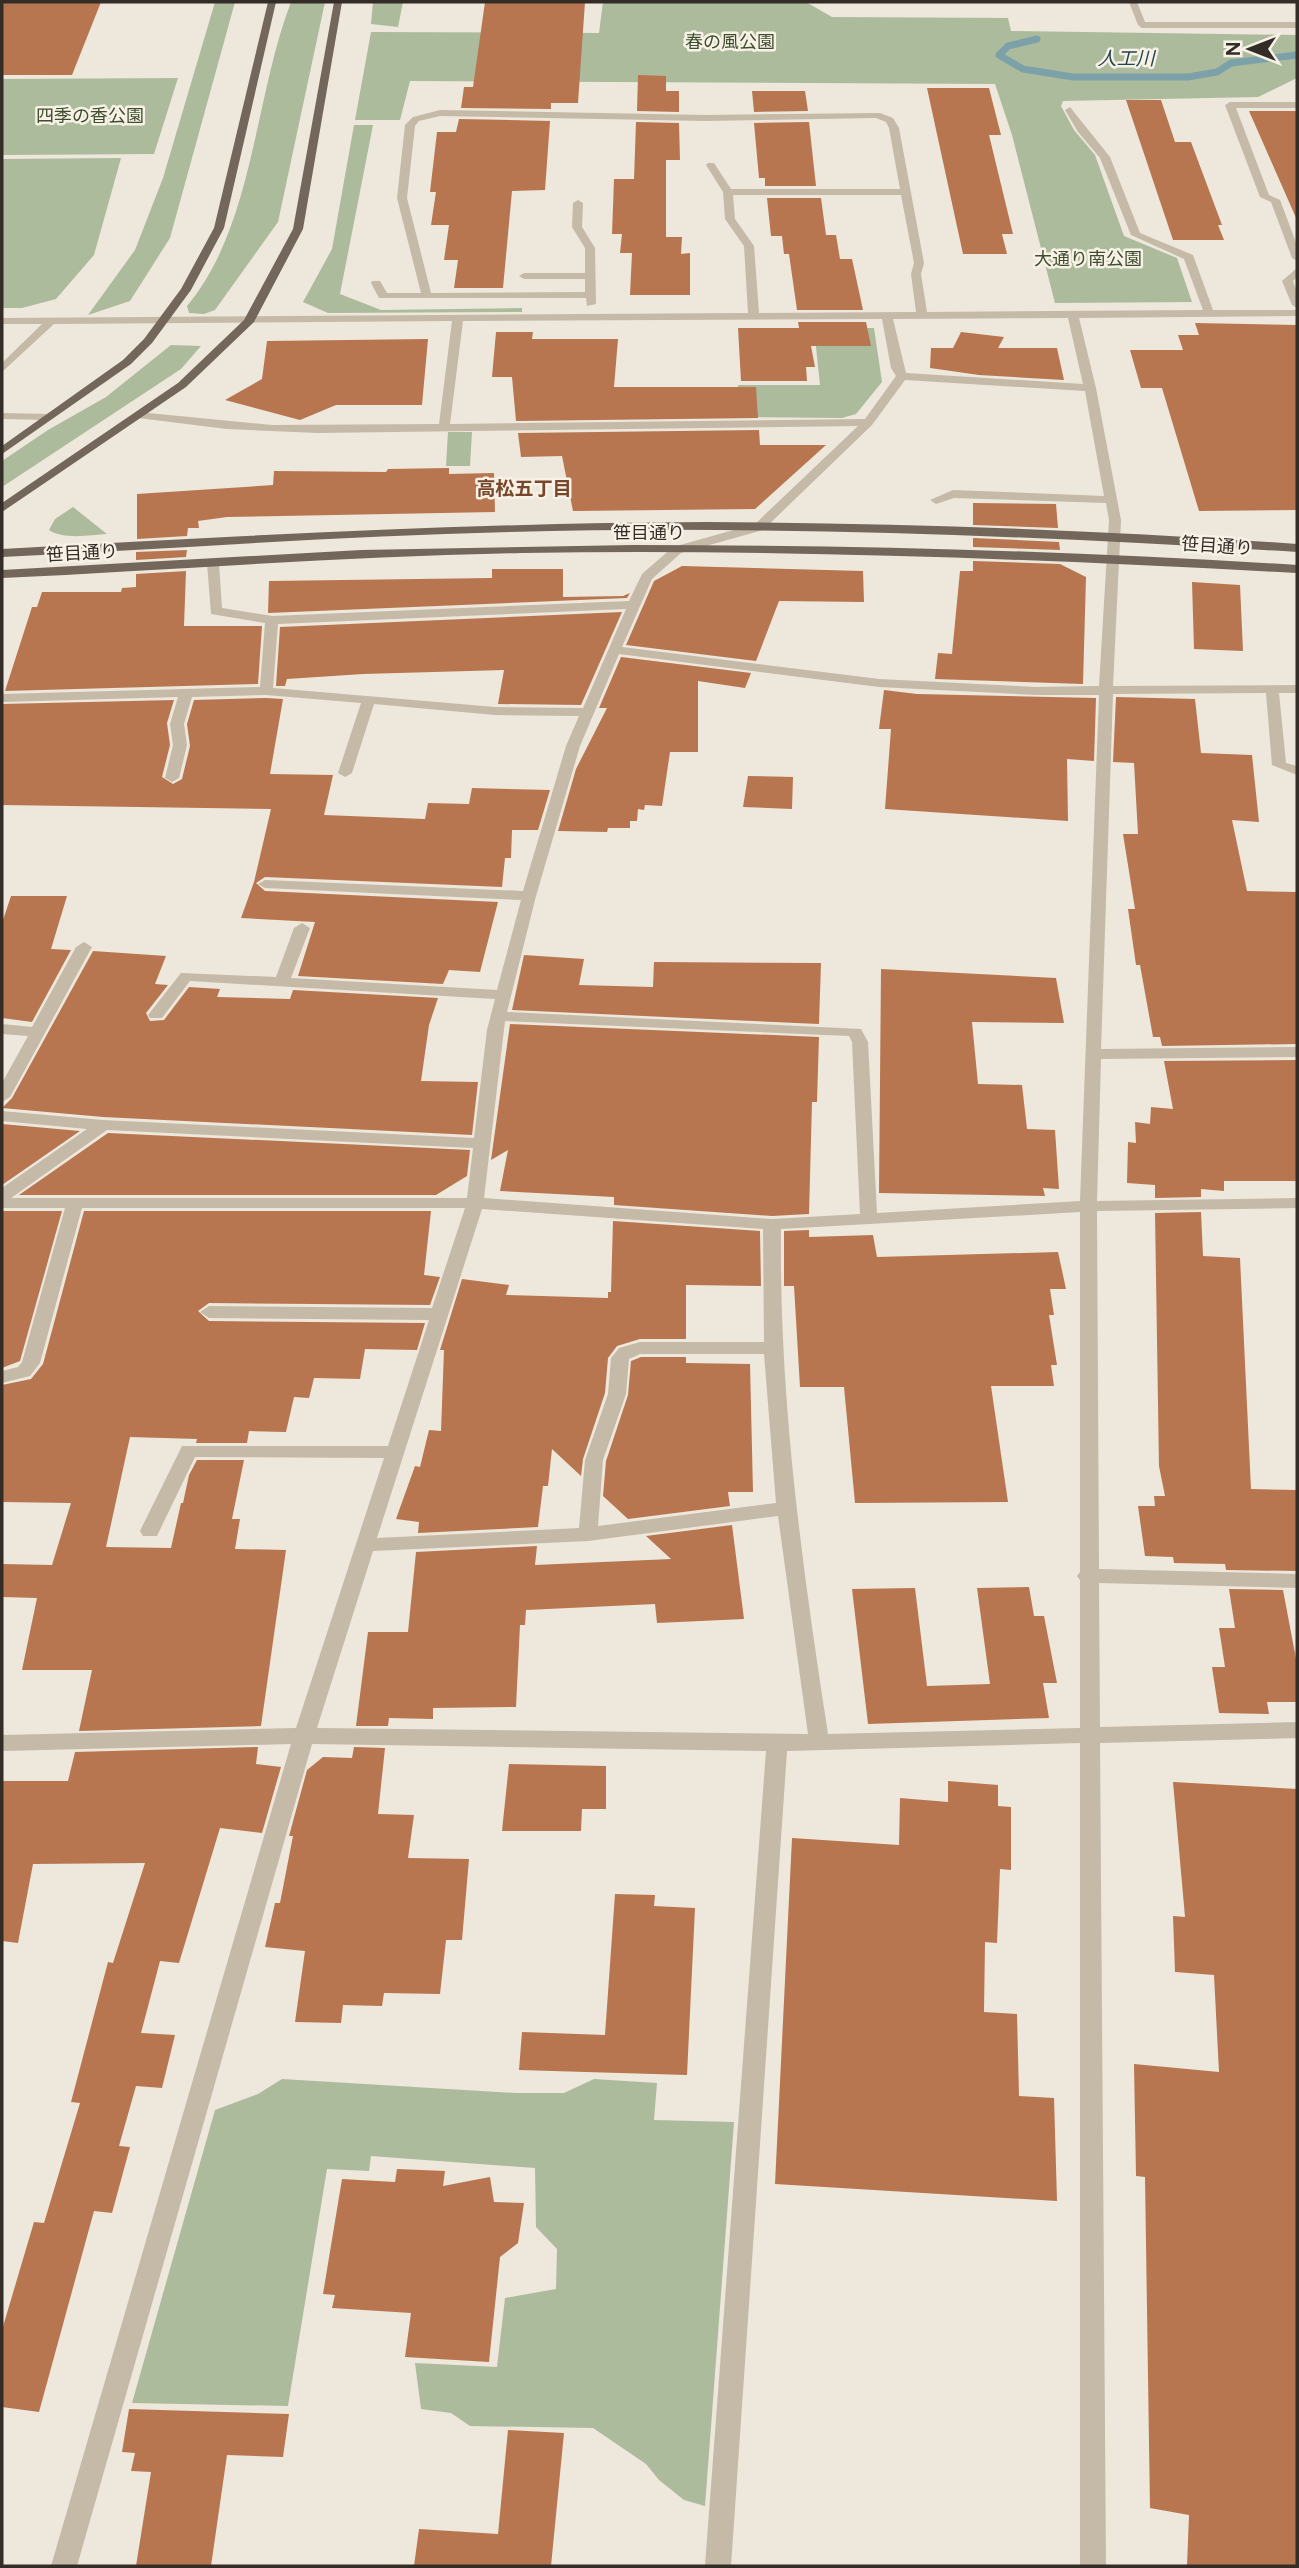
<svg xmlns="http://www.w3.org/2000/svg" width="1299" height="2568" viewBox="0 0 1299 2568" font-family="Figtree,'Noto Sans JP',sans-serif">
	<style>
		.green { fill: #adbb9d }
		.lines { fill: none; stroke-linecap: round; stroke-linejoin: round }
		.stream { stroke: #7da1a8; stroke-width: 7 }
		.building { fill: #b77650 }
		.minor { fill: #c5b9a8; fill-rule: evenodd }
		.major { fill: #73665a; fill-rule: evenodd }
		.labels { text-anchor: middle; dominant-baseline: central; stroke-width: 5; stroke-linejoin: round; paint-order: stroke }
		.far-park-label { font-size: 18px; fill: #3e4e2e; stroke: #f7f1e6 }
		.far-street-label { font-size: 18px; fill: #332c27; stroke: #f7f1e6 }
		.far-water-label { font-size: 19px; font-style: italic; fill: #22464f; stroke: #f7f1e6 }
		.far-neighbourhood-label { font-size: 19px; font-weight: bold; fill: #78462a; stroke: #f7f1e6 }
	</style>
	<rect width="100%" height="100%" fill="#eee7db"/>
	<!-- green -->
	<path class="green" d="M215 2H235L170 238 130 301 88 315 135 250 163 178Z
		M291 2H325L278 222 215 310 204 314 189 313 187 306C254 226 254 98 291 2Z
		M373 2H403L398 27 371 24Z
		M603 2H806L832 17 1008 18 1011 31 1297 35V78L1258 97 1063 101 1061 106 1074 130 1095 155 1124 236 1177 258 1192 302 1055 303 1012 135 995 84 410 81 400 120H355L371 32 599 33Z
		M178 78 154 154 2 155V79Z
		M354 125H373L340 294 381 310 522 308V312L328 313 303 302 332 249Z
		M121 158 94 255 56 299 22 308H2V159Z
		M814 328H874L882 382 856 414 842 418 740 417 738 385H820Z
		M171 345 201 346 181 369 2 487V461L48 430 106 397Z
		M448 432H472L470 466H446Z
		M73 507 107 534C90 535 64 540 49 530L55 519Z
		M282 2079 516 2093H564L594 2079 657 2083 654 2120 734 2122 705 2506 684 2500 659 2480 646 2464 593 2428 470 2426 451 2413 421 2409 415 2363 497 2367 505 2298 556 2289 557 2249 536 2227 535 2168 371 2156 369 2171 327 2169 288 2406 132 2403 215 2110 258 2094Z"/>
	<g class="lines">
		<!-- stream -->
		<path class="stream" d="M1037 39 1008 46 999 55 1023 69 1073 77H1188L1217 72 1231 63 1297 55"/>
	</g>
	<!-- building -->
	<path class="building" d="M2 2H101L72 75H2Z
		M485 2H585L578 103H551V109L461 108 464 87H473Z
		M638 75 666 76V91H679V112L637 111Z
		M927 88H989L1001 135H989L1013 234H1002L1007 254H963Z
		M752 91H805L808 111 754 112Z
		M1126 100H1161L1175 142H1191L1222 225H1218L1224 240H1173Z
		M1249 111H1297V220Z
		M459 119 550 121 545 190 512 191 503 288H454L458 260H444L449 225H431L436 192H430L437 132H456Z
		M636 122 679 123 680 160H666V237H682L681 254 690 253V295H630L632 253H620L622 234H612L614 179H634Z
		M809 122 816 186H765V178H759L754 123Z
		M767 198H821L826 235H836L840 259H852L863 310H797L789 254H784L782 236H771Z
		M798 322H866L871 346H811L815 367H806L807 381H741L738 328H799Z
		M1195 323 1297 325V510L1199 511 1162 388H1141L1130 350H1183L1178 335H1199Z
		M496 332H533L532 339H618L614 387H756L758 418 516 421 512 377H492Z
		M961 332 1004 337 998 348H1057L1064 380 979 375 930 368 931 348H953Z
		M428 339 422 405H336L300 420 225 400 262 379 267 341Z
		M759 430 760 445H826L755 509 573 511 562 456 521 457 518 433Z
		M449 468V474L494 473 495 512 227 517 198 521 199 528H188L187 536 137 539V494L273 485 274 471 386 472 388 469Z
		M973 503 1056 504 1058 528 973 525Z
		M973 538 1059 542 1060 550 973 547Z
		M187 550 186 557 136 560V552Z
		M973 561 1060 564 1086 577 1083 684 935 679 938 653 952 654 960 571H973Z
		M682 566 863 571 864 602 779 601 756 661 626 645 654 581Z
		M492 569H563V597L623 596 630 593 627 598 268 613 269 581 492 578Z
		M186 571 184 626H262L258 684 5 691 32 607H37L42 592H121L122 588 136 587V574Z
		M1192 582 1240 585 1243 651 1194 649Z
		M622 612 581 705 498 704 504 670 363 674 287 679 285 686H276L280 627Z
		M621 657 751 673 745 688 698 681V752H670L662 806 645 805 644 810 638 809 637 821H630V828H608L607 832 558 831 576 769 607 708H599Z
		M884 690 917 694 1096 698 1094 761 1067 759 1068 821 885 809 891 729H879Z
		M1116 697 1195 699 1201 753 1252 755 1259 822 1232 820 1247 891 1297 892V1044L1162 1046 1160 1037H1153L1140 965H1136L1128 909H1135L1123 834H1138L1134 763 1113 762Z
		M266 698 283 699 270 774 333 775 324 815 425 819 428 803 469 804 472 788 550 790 538 830H512L511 858H505L502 887 265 877 256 883 265 891 498 902 480 972 449 970 443 984 298 976 315 922 241 918 254 882 271 809 2 805V704L174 700 167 723 170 745 162 777 173 784 182 779 190 746 187 724 194 700Z
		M748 776 793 777 792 809 743 807Z
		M11 896H67L51 949 71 950 32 1022 2 1018V923Z
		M93 951 166 956 155 984 168 985 146 1013 150 1021 164 1020 189 987 220 989 217 997 290 999 293 990 438 998 429 1025 421 1081 478 1082 472 1135 103 1117 2 1108 12 1098Z
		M524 955 584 959 579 985 653 987 654 962 821 963 819 1024 512 1010Z
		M881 969 1056 978 1064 1023 972 1022 978 1084 1022 1085 1027 1129 1055 1130 1059 1189 1043 1188 1045 1196 879 1193Z
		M510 1024 819 1037 817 1102H812L809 1214 772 1216 614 1205V1197L500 1191 508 1150 491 1160Z
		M1297 1060V1181H1224V1191L1201 1189V1197L1155 1198V1185L1127 1183 1128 1142 1136 1143 1135 1122 1150 1124 1151 1107 1173 1109 1164 1061Z
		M2 1124 80 1131 2 1185Z
		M108 1133 470 1150 467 1176 436 1195H19Z
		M2 1211H62L20 1361 2 1368Z
		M84 1211H431L424 1275 440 1277 430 1305 209 1303 198 1311 209 1321 425 1323 417 1350 365 1349 360 1379 314 1378 309 1398 294 1397 286 1432 249 1431 247 1443H196L197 1439 130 1437 106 1547 171 1548 181 1503H183L189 1475 197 1460H244L232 1519H240L235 1549 286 1550 261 1726 79 1731 92 1670H22L37 1598 2 1597V1564L52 1565 71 1503 2 1502V1385L31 1379 43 1364Z
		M1201 1212 1203 1256 1240 1258 1251 1489 1297 1490V1571L1226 1570 1225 1564 1174 1563 1173 1557 1145 1556 1138 1506H1155L1154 1496H1165L1159 1466 1155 1213Z
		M613 1221 760 1231 761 1286 686 1285V1339H640L617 1346 608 1358 605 1393 583 1459 581 1476 552 1449 548 1486H543L538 1527 418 1533 419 1522 396 1519 415 1466 420 1467 429 1430 441 1431 444 1350H440L462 1279 509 1285 506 1295 608 1298V1292H611Z
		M809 1230V1237L873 1235 877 1257 1058 1252 1066 1289H1050L1054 1315H1049L1057 1365H1051L1054 1386H991L1008 1502 855 1503 844 1387H800L794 1286H784V1231Z
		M641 1357H686V1363L750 1364 753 1492H728L730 1506 628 1519 603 1496 606 1461 628 1395 631 1361Z
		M732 1525 744 1619 657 1623 655 1604 526 1610 525 1625H520L516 1707 433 1708V1719L389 1718 388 1726H356L368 1632H408L416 1552 537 1546 535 1565 671 1559 646 1536Z
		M1029 1587 1034 1616H1044L1057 1683H1043L1049 1718 868 1724 852 1589 915 1588 927 1686 990 1684 977 1588Z
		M1229 1589 1283 1590 1297 1664V1702H1267L1269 1714 1219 1713 1212 1667H1225L1219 1628H1235Z
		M258 1747 256 1764 281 1767 262 1833 220 1828 179 1963 160 1961 141 2033 175 2035 162 2088 136 2086 119 2146 130 2147 112 2213 94 2211 39 2412 2 2407V2330L34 2222 44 2223 80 2103 71 2102 108 1962 113 1963 145 1863 33 1864 18 1943 2 1941V1781H68L75 1752Z
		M354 1747 385 1748 378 1814 414 1815 408 1858 469 1859 462 1940H446L440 1994 384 1993 382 2006 343 2005 341 2023 295 2022 305 1951 265 1947 275 1903H280L293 1836H289L307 1770 323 1757 352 1758Z
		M509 1764 606 1766V1809H582L581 1831H502Z
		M948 1781 998 1785V1806L1011 1807V1870L1000 1869 997 1943 985 1942 984 2012 1017 2014 1019 2096 1054 2098 1057 2201 775 2184 792 1838 899 1845 900 1798 948 1802Z
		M1173 1782 1297 1789V2566H1187L1189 2515 1150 2508 1145 2177 1136 2176 1134 2064 1219 2072 1214 1975 1175 1972 1173 1916 1185 1917Z
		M615 1894 655 1895 654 1906 695 1908 687 2075 519 2070 522 2032 605 2035Z
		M397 2169 445 2171 443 2186 490 2177 494 2202 524 2203 518 2243 500 2257 489 2362 405 2357 411 2313 332 2308 335 2295 323 2294 342 2179 395 2182Z
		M129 2409 289 2414 283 2457 227 2455 211 2566H136L151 2472 131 2471 135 2453 122 2452Z
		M508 2430 564 2433 551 2566H414L419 2529 498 2534Z"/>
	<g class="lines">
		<!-- minor -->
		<path class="minor" d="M1129 2H1137L1145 22H1297V28H1142L1138 25Z
			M1297 102V108H1236L1269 195 1280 200 1297 245V261L1292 258 1271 202 1260 197 1225 105 1230 102Z
			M1070 107 1110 157 1140 233 1193 255 1213 310H1297V316L1079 318 1096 388 1121 520 1113 686 1297 685V693H1279L1286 763 1297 766V775L1272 765 1266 693 1113 694 1101 1049 1297 1047V1057L1101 1059 1097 1201 1297 1198V1208L1097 1211 1099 1569 1297 1574V1588L1099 1583 1100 1727 1297 1722V1738L1100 1743 1106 2566H1080V1743L787 1751 731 2566H705L766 1751 312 1744 77 2566H51L291 1744 2 1751V1735L296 1728 384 1458 195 1457 157 1536H143L140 1531 182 1446H388L429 1320 209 1318 200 1312 209 1306 432 1308 465 1208H82L40 1363 30 1376 2 1383V1371L18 1367 22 1362 65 1208H2V1188L87 1129 2 1121V1111L103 1120 474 1138 487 1030 495 999 190 981 162 1018H150L148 1015 181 973 276 977 294 928 302 923 310 928 291 978 497 990 521 900 265 888 258 884 265 880 523 891 566 746 579 716 495 715 374 704 352 773 345 777 338 773 361 703 266 695 192 697 184 724 187 745 179 778 172 782 165 778 173 745 170 724 178 697 2 702V694L260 687 265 623 211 614 207 563 213 559 219 563 222 608 272 616 629 601 642 574 673 547 755 524 858 426 317 433 227 429 138 418 132 415 138 412 272 425 439 424 452 321 54 324 2 372V363L42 324H2V318L748 313 744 246 725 219 723 192 706 165 708 163H714L731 189H900L889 128 886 122 876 118 706 121 440 116 419 121 415 126 407 198 431 293 585 292V279H524L519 276 524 273H585V248L572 227 573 203 578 200 583 203 582 227 595 248 596 304 587 306 586 298H379L371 283 372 281H380L387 293H421L397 198 405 125 413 117 440 110 706 115 880 113 893 118 899 128 924 263 921 274 927 312 1203 310 1184 259 1131 235 1100 158 1078 132 1065 110ZM733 195H901L914 263 911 274 916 312 759 313 754 246 735 219ZM1068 318 1083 384 906 373 893 319ZM882 319 891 368 896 376 865 419 450 424 463 321ZM905 380 1085 391 1104 496 953 490 930 500 936 504 954 498 1106 503 1109 520 1099 686 1036 687 879 679 622 647 652 579 681 553 763 530 872 425ZM626 609 583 708 495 707 273 688 278 624ZM619 654 879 687 1036 695H1099L1080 1201 877 1213 868 1042 861 1029 507 1012 536 896 580 746ZM505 1021 849 1036 852 1042 860 1214 772 1219 484 1198ZM107 1130 473 1148 467 1198H11ZM482 1209 763 1229 764 1342H640L619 1348 611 1358 608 1394 585 1460 579 1528 377 1538ZM1080 1212V1572L1077 1576 1080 1580V1728L828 1734C802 1566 779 1399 781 1229ZM640 1354H764L776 1503 598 1526 603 1460 626 1394 629 1359ZM778 1516 808 1734 317 1728 373 1551 588 1541Z
			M1297 268V277L1293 281 1297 293V308L1292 305 1282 281Z
			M2 413 49 414 55 417 49 420 2 419Z
			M84 942 92 947 10 1097 2 1102V1083L28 1036 2 1034V1024L32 1027 76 947Z"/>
		<!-- major -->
		<path class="major" d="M268 2H276L224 228 191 290 152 343 131 364 2 454V446L123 360 144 339 181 289 214 228Z
			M334 2H342L303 229 254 322 186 387 2 512V503L178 383 244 320 293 229Z
			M706 522C904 523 1100 530 1297 544V552C1035 536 773 525 509 532 340 536 171 549 2 557V549C237 536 471 523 706 522Z
			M633 545C855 545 1076 551 1297 565V573C1039 559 781 549 522 553 348 556 175 570 2 578V570L361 550Z"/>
	</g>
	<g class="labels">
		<!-- far-park labels -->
		<g class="far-park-label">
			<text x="730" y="42">春の風公園</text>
			<text x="90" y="116">四季の香公園</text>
			<text x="1088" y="259">大通り南公園</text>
		</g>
		<!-- far-street labels -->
		<g class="far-street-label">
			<text x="649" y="533">笹目通り</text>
			<text transform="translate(1217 546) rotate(4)">笹目通り</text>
			<text transform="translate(82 553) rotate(-3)">笹目通り</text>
		</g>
		<!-- far-water labels -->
		<g class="far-water-label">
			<text x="1126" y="58">人工川</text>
		</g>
		<!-- far-neighbourhood labels -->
		<g class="far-neighbourhood-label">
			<text x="524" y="488">高松五丁目</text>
		</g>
	</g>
	<!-- border -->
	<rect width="1299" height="2568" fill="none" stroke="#332c27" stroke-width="7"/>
	<!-- north arrow -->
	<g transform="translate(1250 49) rotate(270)" stroke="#f7f1e6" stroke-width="5" paint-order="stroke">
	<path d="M0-5L12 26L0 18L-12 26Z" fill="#332c27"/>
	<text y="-10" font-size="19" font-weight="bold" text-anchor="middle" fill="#332c27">N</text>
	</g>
</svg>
